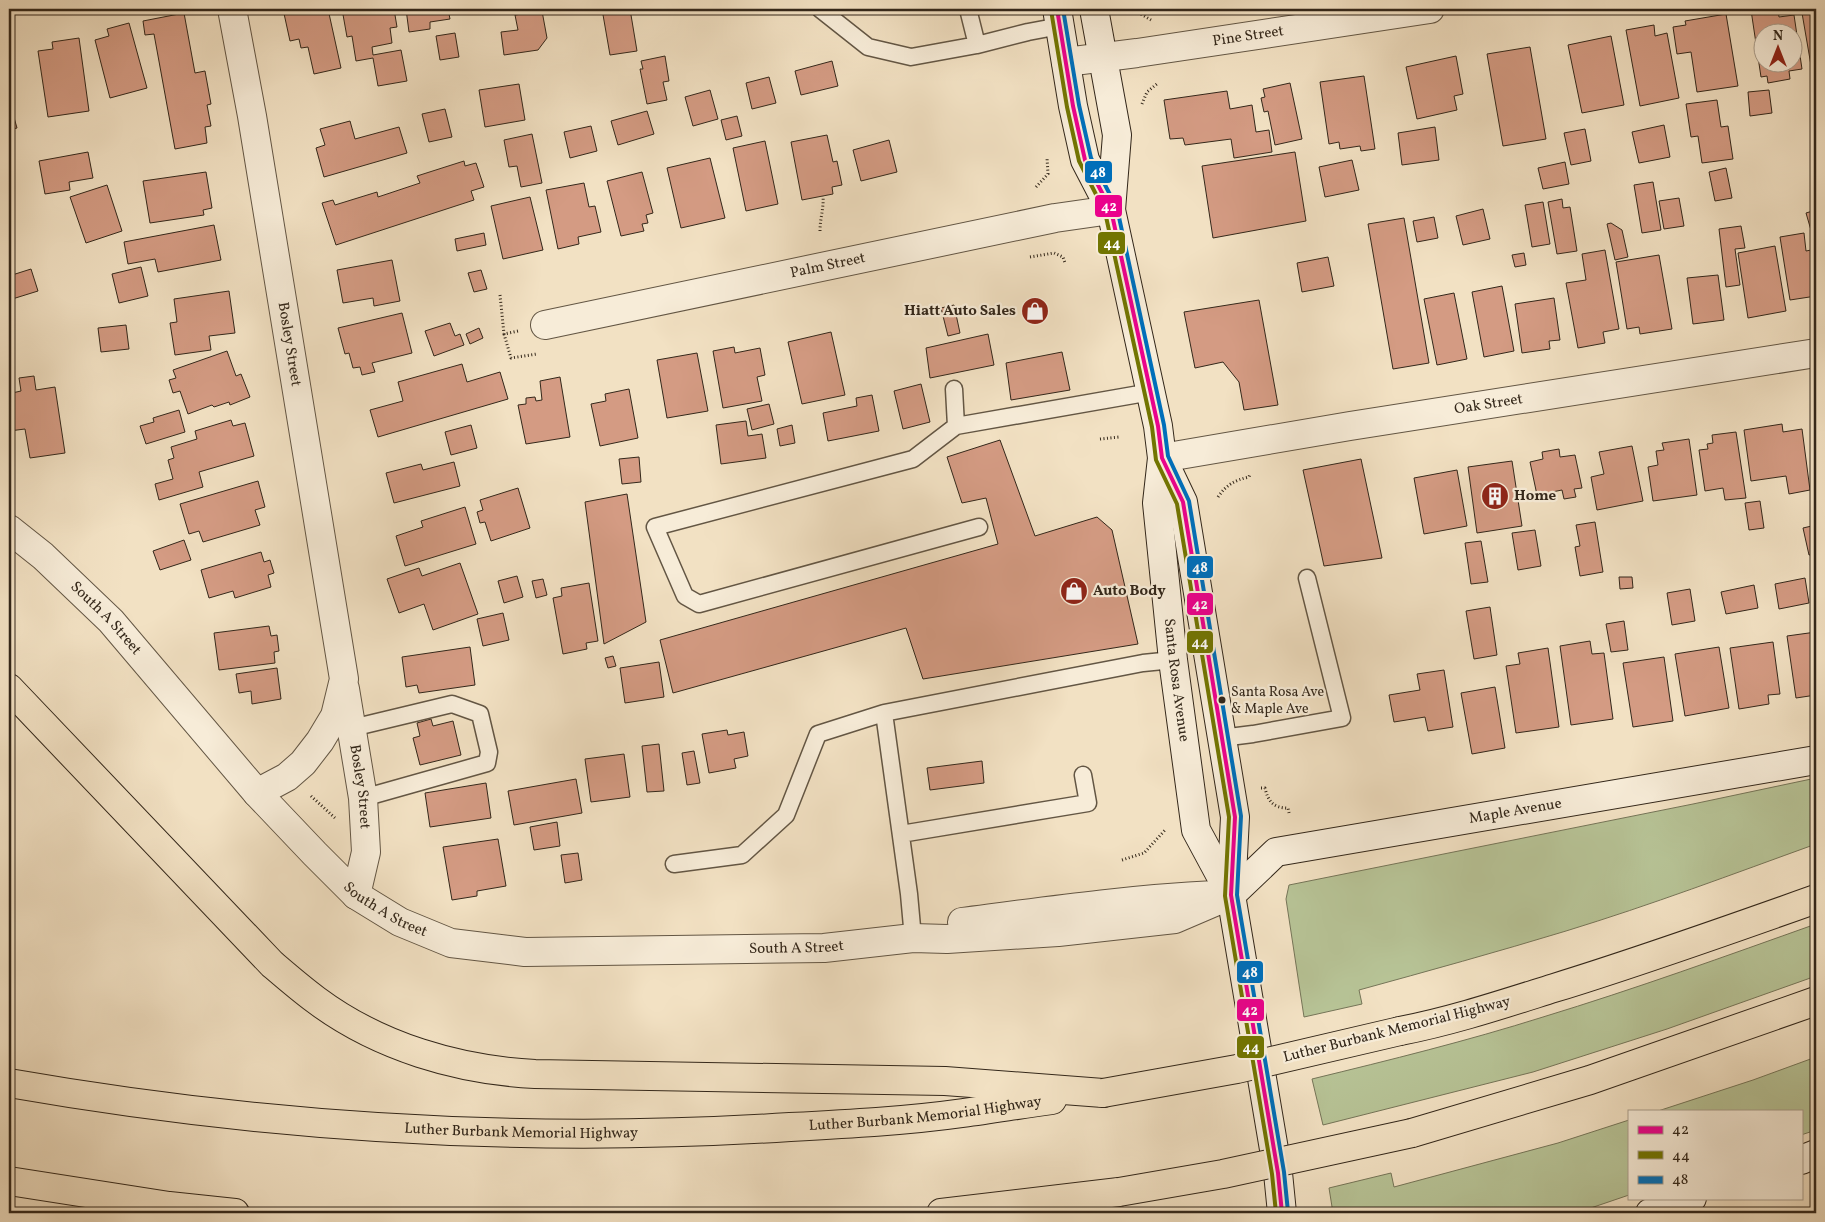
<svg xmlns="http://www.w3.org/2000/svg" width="1825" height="1222" viewBox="0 0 1825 1222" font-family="Vollkorn,serif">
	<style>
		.green { fill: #b7c396; stroke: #757558 }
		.building { fill: #d49b83; stroke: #33271a; fill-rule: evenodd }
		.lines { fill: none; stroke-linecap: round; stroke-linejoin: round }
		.lane-casing { stroke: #635644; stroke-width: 19 }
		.street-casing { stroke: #635644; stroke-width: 30 }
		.secondary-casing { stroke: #33271a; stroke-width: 30 }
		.highway-casing { stroke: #33271a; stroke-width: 30 }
		.path { stroke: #33271a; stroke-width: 3; stroke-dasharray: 1 2.5; stroke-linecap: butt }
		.lane { stroke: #f7ecd8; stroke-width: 16 }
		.street { stroke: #f7ecd8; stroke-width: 28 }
		.secondary { stroke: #f7ecd8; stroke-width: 28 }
		.highway { stroke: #f2e1c3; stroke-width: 28 }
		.highway-bridge-casing { stroke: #33271a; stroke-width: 30; stroke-linecap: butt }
		.highway-bridge { stroke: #f2e1c3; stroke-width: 28 }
		.bus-1-casing { stroke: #f7ecd8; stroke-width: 8 }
		.bus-2-casing { stroke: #f7ecd8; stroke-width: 8 }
		.bus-3-casing { stroke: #f7ecd8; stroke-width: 8 }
		.bus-1 { stroke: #ea028c; stroke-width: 4 }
		.bus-2 { stroke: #727501; stroke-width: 4 }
		.bus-3 { stroke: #006fba; stroke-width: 4 }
		.bus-dot { fill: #33271a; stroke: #f7ecd8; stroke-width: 2 }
		.labels { text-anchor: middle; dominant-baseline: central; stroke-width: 4.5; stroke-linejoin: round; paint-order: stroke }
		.bus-label { font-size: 14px; fill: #33271a; stroke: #f7ecd8; text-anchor: start }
		.street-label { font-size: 15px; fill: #33271a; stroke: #f7ecd8 }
		.poi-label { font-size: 15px; font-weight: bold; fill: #33271a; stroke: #f7ecd8; text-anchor: start }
		.line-badge { stroke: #f7ecd8; stroke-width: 2 }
		.badge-label { font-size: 14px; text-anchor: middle; font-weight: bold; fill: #fff }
	</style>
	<rect width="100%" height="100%" fill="#f2e1c3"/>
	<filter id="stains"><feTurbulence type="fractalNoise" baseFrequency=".004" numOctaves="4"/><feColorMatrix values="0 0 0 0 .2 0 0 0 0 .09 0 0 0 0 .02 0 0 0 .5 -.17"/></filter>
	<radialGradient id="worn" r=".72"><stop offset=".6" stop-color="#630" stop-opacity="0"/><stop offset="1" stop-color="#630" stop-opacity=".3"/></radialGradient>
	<!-- green -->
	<path class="green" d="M1816 778V844C1733 874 1651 905 1566 931 1497 952 1428 971 1359 990L1362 1004 1304 1017 1286 899 1289 885 1693 804Z
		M1816 924V976L1667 1029 1533 1072 1323 1125 1312 1079C1390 1060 1467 1041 1543 1017 1635 989 1726 956 1816 924Z
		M1816 1057V1130L1801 1135V1111H1658L1753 1080Z
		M1629 1120V1195L1576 1213H1333L1329 1188 1391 1173 1394 1187 1558 1143Z"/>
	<!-- building -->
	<path class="building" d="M283 9H328L341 68 314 74 308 47 301 48 299 39 290 41Z
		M342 9H394L397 27 390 28 392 43 372 47 373 55 401 50 407 81 378 86 373 58 356 61 352 36 347 37Z
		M406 9H448L450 19 430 22V29L409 32Z
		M602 9H630L637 51 610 55Z
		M1760 9H1778L1779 17 1794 15 1802 69 1789 71 1790 79 1768 83 1767 76 1761 77 1751 10ZM1762 32H1792V62H1762Z
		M542 11 547 38 538 50 504 55 501 32 518 30 515 15Z
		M1816 11V76L1813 77 1802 13Z
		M184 13 195 73 205 71 211 104 207 105 211 126 205 127 207 143 175 149 154 34 145 35 143 21Z
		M1726 14 1738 86 1697 92 1691 52 1677 54 1673 27 1686 25 1685 21Z
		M129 23 147 88 110 98 95 40 109 36 107 29Z
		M1654 25 1655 36 1667 33 1679 98 1640 106 1626 30Z
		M455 33 459 57 440 60 436 36Z
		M1611 36 1624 105 1582 113 1568 45Z
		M79 38 89 111 48 117 38 51 53 49 52 42Z
		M1530 47 1546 139 1503 146 1487 54Z
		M665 56 669 81 663 82 667 100 647 104 640 69H643L641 61Z
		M1456 56 1463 94 1454 96 1457 110 1417 119 1406 67Z
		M832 61 838 86 801 95 795 71Z
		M1364 76 1375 149 1361 151 1360 146 1340 149 1339 142 1329 144 1320 82Z
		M769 77 776 103 752 109 746 83Z
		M1812 80H1816V102L1814 103Z
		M1290 83 1302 139 1275 145 1268 111 1264 112 1261 98 1265 97 1263 89Z
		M519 84 525 120 485 127 479 90Z
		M710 90 718 119 693 126 685 97Z
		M1769 90 1772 113 1750 116 1748 92Z
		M1227 91 1230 109 1252 105 1256 132 1269 130 1272 152 1234 158 1231 139 1185 145 1183 138 1170 139 1164 100Z
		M9 100 17 128 9 130Z
		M1717 100 1721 127 1728 126 1733 159 1702 163 1698 136 1691 137 1686 104Z
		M445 109 452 137 429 142 422 114Z
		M647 111 654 134 618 145 611 121Z
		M737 116 742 136 726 140 721 120Z
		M350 121 355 139 399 127 407 153 324 177 316 148 325 145 320 129Z
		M1664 125 1670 157 1639 163 1632 132Z
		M591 126 597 151 570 158 564 132Z
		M1435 127 1439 160 1402 165 1398 133Z
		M1585 129 1591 161 1571 165 1564 133Z
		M532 134 542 183 521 187 517 166 509 167 504 140Z
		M827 135 833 162 837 161 842 185 832 187 833 194 802 200 791 142Z
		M889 140 897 172 861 181 853 150Z
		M765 141 778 204 746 211 733 148Z
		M88 152 93 178 69 182 70 190 45 194 39 161Z
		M1295 152 1306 221 1213 238 1202 166Z
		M710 158 725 218 681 228 667 168Z
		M1352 160 1359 190 1325 197 1319 167Z
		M464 161 465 166 476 163 484 187 471 191 474 200 336 245 322 203 333 200 335 205 377 192 378 197 420 183 417 176Z
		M1565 162 1569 184 1543 189 1538 168Z
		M1726 168 1732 198 1715 201 1709 172Z
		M206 172 212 208 203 210 204 215 150 223 143 181Z
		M642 172 653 213 646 215 648 223 642 224 644 231 621 236 607 181Z
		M1653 182 1661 230 1642 233 1634 185Z
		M584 183 589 207 595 206 601 232 578 237 579 244 558 249 546 190Z
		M107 185 122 231 86 243 70 197Z
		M530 197 543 250 503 259 491 206Z
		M1679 198 1684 226 1664 229 1659 201Z
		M1562 199 1563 208 1570 207 1577 251 1557 254 1548 202Z
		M1543 202 1550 244 1532 247 1525 205Z
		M1483 209 1490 239 1463 245 1456 216Z
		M1816 210V244H1815L1806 213Z
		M1434 217 1438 238 1417 242 1413 221Z
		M1404 218 1429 363 1393 369 1368 224Z
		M1611 223 1622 230 1628 257 1615 260 1607 224Z
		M214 225 221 260 158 272 155 259 128 264 124 242Z
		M1741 226 1745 248 1735 249 1740 285 1726 287 1719 229Z
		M484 233 486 245 457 251 455 239Z
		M1804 233 1806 251 1816 249V296L1790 300 1780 237Z
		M1775 246 1786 311 1748 318 1738 253Z
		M1605 250 1619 329 1603 332 1605 343 1578 348 1566 283 1586 280 1582 254Z
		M1524 253 1526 265 1515 267 1512 255Z
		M1659 255 1672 329 1640 334 1639 327 1627 329 1616 262Z
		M1328 257 1334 286 1302 292 1297 263Z
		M392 260 400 301 374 306 373 298 343 303 337 270Z
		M141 267 148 296 119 303 112 274Z
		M31 269 38 291 9 300V276Z
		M481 270 487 289 474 292 468 273Z
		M1718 275 1724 320 1693 324 1687 278Z
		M1502 286 1514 351 1484 357 1472 292Z
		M229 291 235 333 209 336 211 350 175 355 170 323 177 322 174 299Z
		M1454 293 1467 359 1437 365 1424 299Z
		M1554 298 1560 340 1549 341 1550 349 1522 353 1515 304Z
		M1259 300 1278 405 1244 410 1239 382 1223 362 1195 368 1184 312Z
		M954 305 960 333 948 336 941 308Z
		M402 313 412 353 372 363 375 372 362 375 360 367 353 368 349 353 345 354 338 328Z
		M450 323 455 336 460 334 464 345 434 356 425 331Z
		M126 325 129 349 101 352 98 328Z
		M479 328 483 338 470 344 466 334Z
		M831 332 845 395 802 404 788 342Z
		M988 334 994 365 930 378 926 348Z
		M734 347 735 353 760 348 765 375 757 377 762 401 723 408 713 351Z
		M227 351 236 376 241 374 250 397 230 405 229 402 214 407 212 405 188 414 180 391 173 393 169 380 176 378 173 370Z
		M1062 352 1070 390 1011 400 1006 363Z
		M697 353 708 411 667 418 657 360Z
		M462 364 467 382 500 372 508 399 378 437 370 410 403 401 398 382Z
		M9 367 12 393 21 391 19 378 34 376 36 390 55 387 65 453 30 458 25 429 9 431Z
		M560 377 570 437 526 444 518 405 526 404V398L535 397 536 401 542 400 540 381Z
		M921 384 930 422 903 429 894 391Z
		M629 389 638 438 600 446 591 404 606 401 605 394Z
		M872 395 879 431 828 441 823 413 857 406 856 398Z
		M769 404 774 424 752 430 747 409Z
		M179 410 185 432 146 444 140 426 154 422 153 418Z
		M231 420 233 426 245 423 254 456 199 472 203 487 159 500 155 484 173 479 168 460 174 458 171 447 197 439 195 431Z
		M746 421 748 436 762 434 766 458 721 464 716 425Z
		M1782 424 1783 432 1802 429 1810 490 1789 494 1786 476 1751 481 1744 430Z
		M471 425 477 448 451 455 445 432Z
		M792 425 795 443 780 446 777 429Z
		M1736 432 1746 498 1725 500 1723 488 1705 491 1699 450 1708 449 1707 444 1713 443 1712 435Z
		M1689 439 1697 495 1653 501 1648 467 1658 465 1656 451 1664 450 1662 443Z
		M1000 440 1035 536 1097 517 1112 530 1138 644 923 679 906 628 673 693 660 640 998 544 986 498 962 503 947 457Z
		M1632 446 1643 501 1597 510 1591 477 1604 474 1599 452Z
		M1559 449 1560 457 1575 455 1582 488 1574 489 1576 497 1564 499 1562 490 1537 495 1530 462 1543 459 1542 452Z
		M639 457 641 482 622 484 619 459Z
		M1361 459 1382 558 1324 566 1303 470Z
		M1512 461 1522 526 1477 533 1468 467Z
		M454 462 460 486 394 503 386 473 421 464 423 470Z
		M1457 470 1467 526 1424 534 1414 478Z
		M258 481 265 507 255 510 260 525 203 542 199 531 189 534 180 504Z
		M518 488 530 528 491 541 485 522 480 523 477 512 483 510 480 500Z
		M627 494 646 622 604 644 585 502Z
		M1760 501 1764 528 1749 530 1745 503Z
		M465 507 476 544 405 566 396 536 423 527 421 521Z
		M1595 522 1603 572 1580 576 1575 547 1580 546 1576 525Z
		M1816 525V554L1809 555 1803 528Z
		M1535 530 1541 566 1518 570 1512 533Z
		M184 540 191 560 160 570 153 551Z
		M1481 541 1488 582 1471 584 1465 543Z
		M261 552 264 562 270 560 274 573 268 575 271 587 235 598 233 591 209 598 201 570Z
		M460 563 478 614 433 630 424 604 399 613 387 579 419 568 422 576Z
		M517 576 523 597 504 603 498 581Z
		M1619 577H1632L1633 588 1620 589Z
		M1805 578 1809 603 1779 609 1775 584Z
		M543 579 547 595 536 598 532 581Z
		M589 583 598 641 586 643 587 649 563 654 553 598 562 596 561 588Z
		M1754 585 1758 608 1726 614 1721 592Z
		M1690 589 1695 621 1672 625 1667 593Z
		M1490 607 1497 655 1474 659 1466 611Z
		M503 613 509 640 483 646 477 619Z
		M1624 621 1628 650 1611 652 1606 624Z
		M269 626 271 636 277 635 279 651 274 652 275 663 219 670 214 633Z
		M1816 632V695L1796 698 1787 636Z
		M1590 641 1592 654 1604 653 1613 719 1571 725 1560 646Z
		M1773 642 1780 694 1768 695 1769 704 1739 709 1730 648Z
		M470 647 475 685 419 693 417 685 406 687 402 657Z
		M1719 647 1729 708 1685 716 1675 654Z
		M1548 648 1559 727 1516 733 1506 666 1520 664 1518 653Z
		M613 656 616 666 608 668 605 658Z
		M1664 657 1673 721 1633 727 1623 663Z
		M659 662 664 697 625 703 620 668Z
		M277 668 281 699 252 704 251 691 239 693 236 674Z
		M1444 670 1453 727 1428 731 1425 717 1394 722 1389 695 1420 690 1417 674Z
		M1495 687 1505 748 1472 754 1461 693Z
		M431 719 433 726 453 721 461 755 420 765 413 738 420 736 417 723Z
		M727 730 728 735 744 732 748 756 734 759 736 768 709 773 702 734Z
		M659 744 664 791 647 792 642 746Z
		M694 751 700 783 687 785 682 753Z
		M624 754 630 797 591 802 585 759Z
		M982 761 984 783 930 790 927 768Z
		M576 779 582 813 514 825 508 791Z
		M486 783 491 818 430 827 425 793Z
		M557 822 560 846 534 850 530 827Z
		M498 839 506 886 477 891V896L452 900 443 847Z
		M578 853 582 880 565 883 561 855Z"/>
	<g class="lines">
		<!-- lane casing -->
		<g class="lane-casing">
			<path id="lane" d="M820 9 868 47 911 57 977 45 1028 32 1060 26
				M968 9 977 45
				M954 389 956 426 1151 392
				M956 426 913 459 655 527 685 596 699 604 979 527
				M352 728 452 704 480 714 489 752 487 763 363 798
				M1221 738 1253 734 1342 718 1307 578
				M901 834 1088 803 1083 775
				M674 864 742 855 786 815 818 734 884 713
				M913 938 909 894 884 713 1143 663 1173 660"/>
		</g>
		<!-- street casing -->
		<g class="street-casing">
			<g id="street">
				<path id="s1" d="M232 9 252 116 344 679 335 716 320 741 303 763 287 777 257 793"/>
				<path id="s2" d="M1066 62 1137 53 1430 9"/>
				<path id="s3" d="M545 325 1055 218 1111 210"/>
				<path id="s4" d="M1162 458 1350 426 1816 353"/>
				<path id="s5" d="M9 529 43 556 111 621 257 793 315 854 356 895 400 922 451 943 525 952 824 948 913 938 947 939 1058 932 1175 919 1231 895"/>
				<path id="s6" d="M345 689 363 798 366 852 356 895"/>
				<path d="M962 922C1046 911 1130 899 1215 895"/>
			</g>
		</g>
		<!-- secondary casing -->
		<g class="secondary-casing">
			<g id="secondary">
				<path d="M1057 9 1073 106 1085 160 1111 210"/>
				<path id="s7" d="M1094 9 1117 135 1111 210 1158 426 1162 458 1157 503 1173 660 1196 830 1231 895"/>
				<path d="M1162 458 1183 502 1235 817 1231 895 1278 1173 1282 1213"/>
				<path id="s8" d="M1231 895 1276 852 1816 760"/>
				<path d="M1801 1160 1816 1154"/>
				<path d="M1650 1213 1692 1198"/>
			</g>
		</g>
		<!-- highway casing -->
		<g class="highway-casing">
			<g id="highway">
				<path d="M9 688 272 964C286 976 301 989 316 1000 379 1047 458 1070 535 1074L945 1081 1103 1093"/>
				<path d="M1400 1031C1452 1021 1503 1004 1554 988 1642 961 1729 930 1816 899"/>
				<path id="s9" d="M9 1083C266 1128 529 1144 790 1127 848 1124 906 1121 963 1113 993 1109 1022 1104 1052 1100"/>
				<path d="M1412 1133 1590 1080 1816 1001"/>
				<path d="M9 1181 169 1206 235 1213"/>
				<path d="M941 1213 1119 1192"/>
			</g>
		</g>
		<!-- path -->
		<path class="path" d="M1132 9 1151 20
			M1142 104 1147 92 1158 83
			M1036 187 1048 174 1047 158
			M820 231C820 218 824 208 823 196
			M1030 257 1054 253 1063 257 1065 263
			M500 295 504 334 518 331
			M504 334 511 358 537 354
			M1100 439 1119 437
			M1218 497C1226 485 1235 480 1249 477L1250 474
			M1261 788H1265C1268 801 1273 808 1288 808L1289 813
			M311 796 335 818
			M1122 860 1144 853 1166 829"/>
		<!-- lane -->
		<use href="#lane" class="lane"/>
		<!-- street -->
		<use href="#street" class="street"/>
		<!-- secondary -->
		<use href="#secondary" class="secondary"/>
		<!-- highway -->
		<use href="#highway" class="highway"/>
		<!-- highway-bridge casing -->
		<g class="highway-bridge-casing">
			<path id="highway-bridge" d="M1103 1093 1237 1069 1400 1031
				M1119 1192 1223 1174 1412 1133"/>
		</g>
		<!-- highway-bridge -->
		<use href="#highway-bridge" class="highway-bridge"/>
		<!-- bus-1 casing -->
		<g class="bus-1-casing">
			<path id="bus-1" d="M1057 9 1073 106 1085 160 1111 210 1158 426 1162 458 1183 502 1235 817 1231 895 1278 1173 1282 1213"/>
		</g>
		<!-- bus-2 casing -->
		<g class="bus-2-casing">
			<path id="bus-2" d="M1051 10 1067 107 1079 161 1105 212 1152 427 1156 460 1177 504 1229 817 1225 896 1272 1174 1276 1213"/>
		</g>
		<!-- bus-3 casing -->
		<g class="bus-3-casing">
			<path id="bus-3" d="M1063 9 1079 105 1091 158 1117 208 1164 425 1168 456 1189 501 1241 816 1237 895 1284 1172 1288 1212"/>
		</g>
		<!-- bus-1 -->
		<use href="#bus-1" class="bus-1"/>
		<!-- bus-2 -->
		<use href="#bus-2" class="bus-2"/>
		<!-- bus-3 -->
		<use href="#bus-3" class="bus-3"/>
	</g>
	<!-- icons -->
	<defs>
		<g id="shop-disc" transform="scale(1.4375)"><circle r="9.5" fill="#8f2418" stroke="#f7ecd8"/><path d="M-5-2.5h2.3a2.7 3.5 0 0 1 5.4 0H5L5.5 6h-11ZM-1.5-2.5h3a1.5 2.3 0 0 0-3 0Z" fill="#fff"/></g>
		<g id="building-disc" transform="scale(1.4375)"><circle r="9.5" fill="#8f2418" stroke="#f7ecd8"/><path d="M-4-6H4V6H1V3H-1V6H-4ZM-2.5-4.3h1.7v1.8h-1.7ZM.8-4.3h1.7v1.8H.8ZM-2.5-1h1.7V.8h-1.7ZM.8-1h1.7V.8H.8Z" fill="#fff"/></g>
	</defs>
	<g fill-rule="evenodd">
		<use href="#shop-disc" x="1035" y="311"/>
		<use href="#building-disc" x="1495" y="496"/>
		<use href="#shop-disc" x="1074" y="591"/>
	</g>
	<!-- markers -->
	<circle class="bus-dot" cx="1222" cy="700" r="4.5"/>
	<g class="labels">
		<!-- bus labels -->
		<g class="bus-label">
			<text x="1231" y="692">Santa Rosa Ave<tspan x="1231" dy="17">&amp; Maple Ave</tspan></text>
		</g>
		<!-- street labels -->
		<g class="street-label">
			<text stroke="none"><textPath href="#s2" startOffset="184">Pine Street</textPath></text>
			<text stroke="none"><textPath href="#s3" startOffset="289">Palm Street</textPath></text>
			<text stroke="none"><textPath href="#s1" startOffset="340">Bosley Street</textPath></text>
			<text stroke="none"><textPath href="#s4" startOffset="331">Oak Street</textPath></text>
			<text stroke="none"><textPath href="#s5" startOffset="132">South A Street</textPath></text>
			<text stroke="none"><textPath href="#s7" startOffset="680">Santa Rosa Avenue</textPath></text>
			<text stroke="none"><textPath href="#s6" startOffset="99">Bosley Street</textPath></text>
			<text stroke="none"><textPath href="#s8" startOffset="305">Maple Avenue</textPath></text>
			<text stroke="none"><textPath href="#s5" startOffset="538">South A Street</textPath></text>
			<text stroke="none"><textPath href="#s5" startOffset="958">South A Street</textPath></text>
			<text transform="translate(1397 1030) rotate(-14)">Luther Burbank Memorial Highway</text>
			<text stroke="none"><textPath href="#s9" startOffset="920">Luther Burbank Memorial Highway</textPath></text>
			<text stroke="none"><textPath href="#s9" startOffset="515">Luther Burbank Memorial Highway</textPath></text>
		</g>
		<!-- poi labels -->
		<g class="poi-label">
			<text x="1016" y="311" text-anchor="end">Hiatt Auto Sales</text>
			<text x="1514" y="496">Home</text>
			<text x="1093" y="591">Auto Body</text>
		</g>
	</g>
	<g class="line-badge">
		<rect x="1084" y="160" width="29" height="24" rx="5" fill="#006fba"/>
		<rect x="1094" y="194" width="29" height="24" rx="5" fill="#ea028c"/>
		<rect x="1097" y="231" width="29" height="24" rx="5" fill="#727501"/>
		<rect x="1186" y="555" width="28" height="24" rx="5" fill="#006fba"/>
		<rect x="1186" y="592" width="28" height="24" rx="5" fill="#ea028c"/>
		<rect x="1186" y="630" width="28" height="24" rx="5" fill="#727501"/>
		<rect x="1236" y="960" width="28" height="24" rx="5" fill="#006fba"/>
		<rect x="1236" y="998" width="29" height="24" rx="5" fill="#ea028c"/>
		<rect x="1236" y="1035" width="29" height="24" rx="5" fill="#727501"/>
	</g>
	<g class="badge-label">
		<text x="1098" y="177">48</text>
		<text x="1109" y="211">42</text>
		<text x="1112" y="248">44</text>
		<text x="1200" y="572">48</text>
		<text x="1200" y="609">42</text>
		<text x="1200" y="647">44</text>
		<text x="1250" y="977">48</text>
		<text x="1250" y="1015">42</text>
		<text x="1251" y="1052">44</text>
	</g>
	<!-- margin -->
	<rect width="1825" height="1222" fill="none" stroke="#f2e1c3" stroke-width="30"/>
	<rect x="10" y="10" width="1805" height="1202" fill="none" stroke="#33271a" stroke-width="2.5"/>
	<rect x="15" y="15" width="1795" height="1192" fill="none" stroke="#33271a"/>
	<!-- legend -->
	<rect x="1628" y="1110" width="175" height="90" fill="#f7ecd8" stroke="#a99d8c"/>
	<rect x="1638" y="1126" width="25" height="8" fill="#ea028c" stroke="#a99d8c"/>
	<text x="1672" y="1134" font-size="15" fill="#33271a">42</text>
	<rect x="1638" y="1151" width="25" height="8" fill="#727501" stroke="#a99d8c"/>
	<text x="1672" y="1160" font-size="15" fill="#33271a">44</text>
	<rect x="1638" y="1176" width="25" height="8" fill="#006fba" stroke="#a99d8c"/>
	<text x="1672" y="1184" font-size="15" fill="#33271a">48</text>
	<!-- north arrow -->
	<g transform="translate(1778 48)"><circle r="24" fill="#f7ecd8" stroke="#a99d8c"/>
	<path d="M0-4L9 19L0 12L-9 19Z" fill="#8f2418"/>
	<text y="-8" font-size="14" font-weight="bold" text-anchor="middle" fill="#33271a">N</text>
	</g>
	<rect width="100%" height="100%" filter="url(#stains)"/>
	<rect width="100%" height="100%" fill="url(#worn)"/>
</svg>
